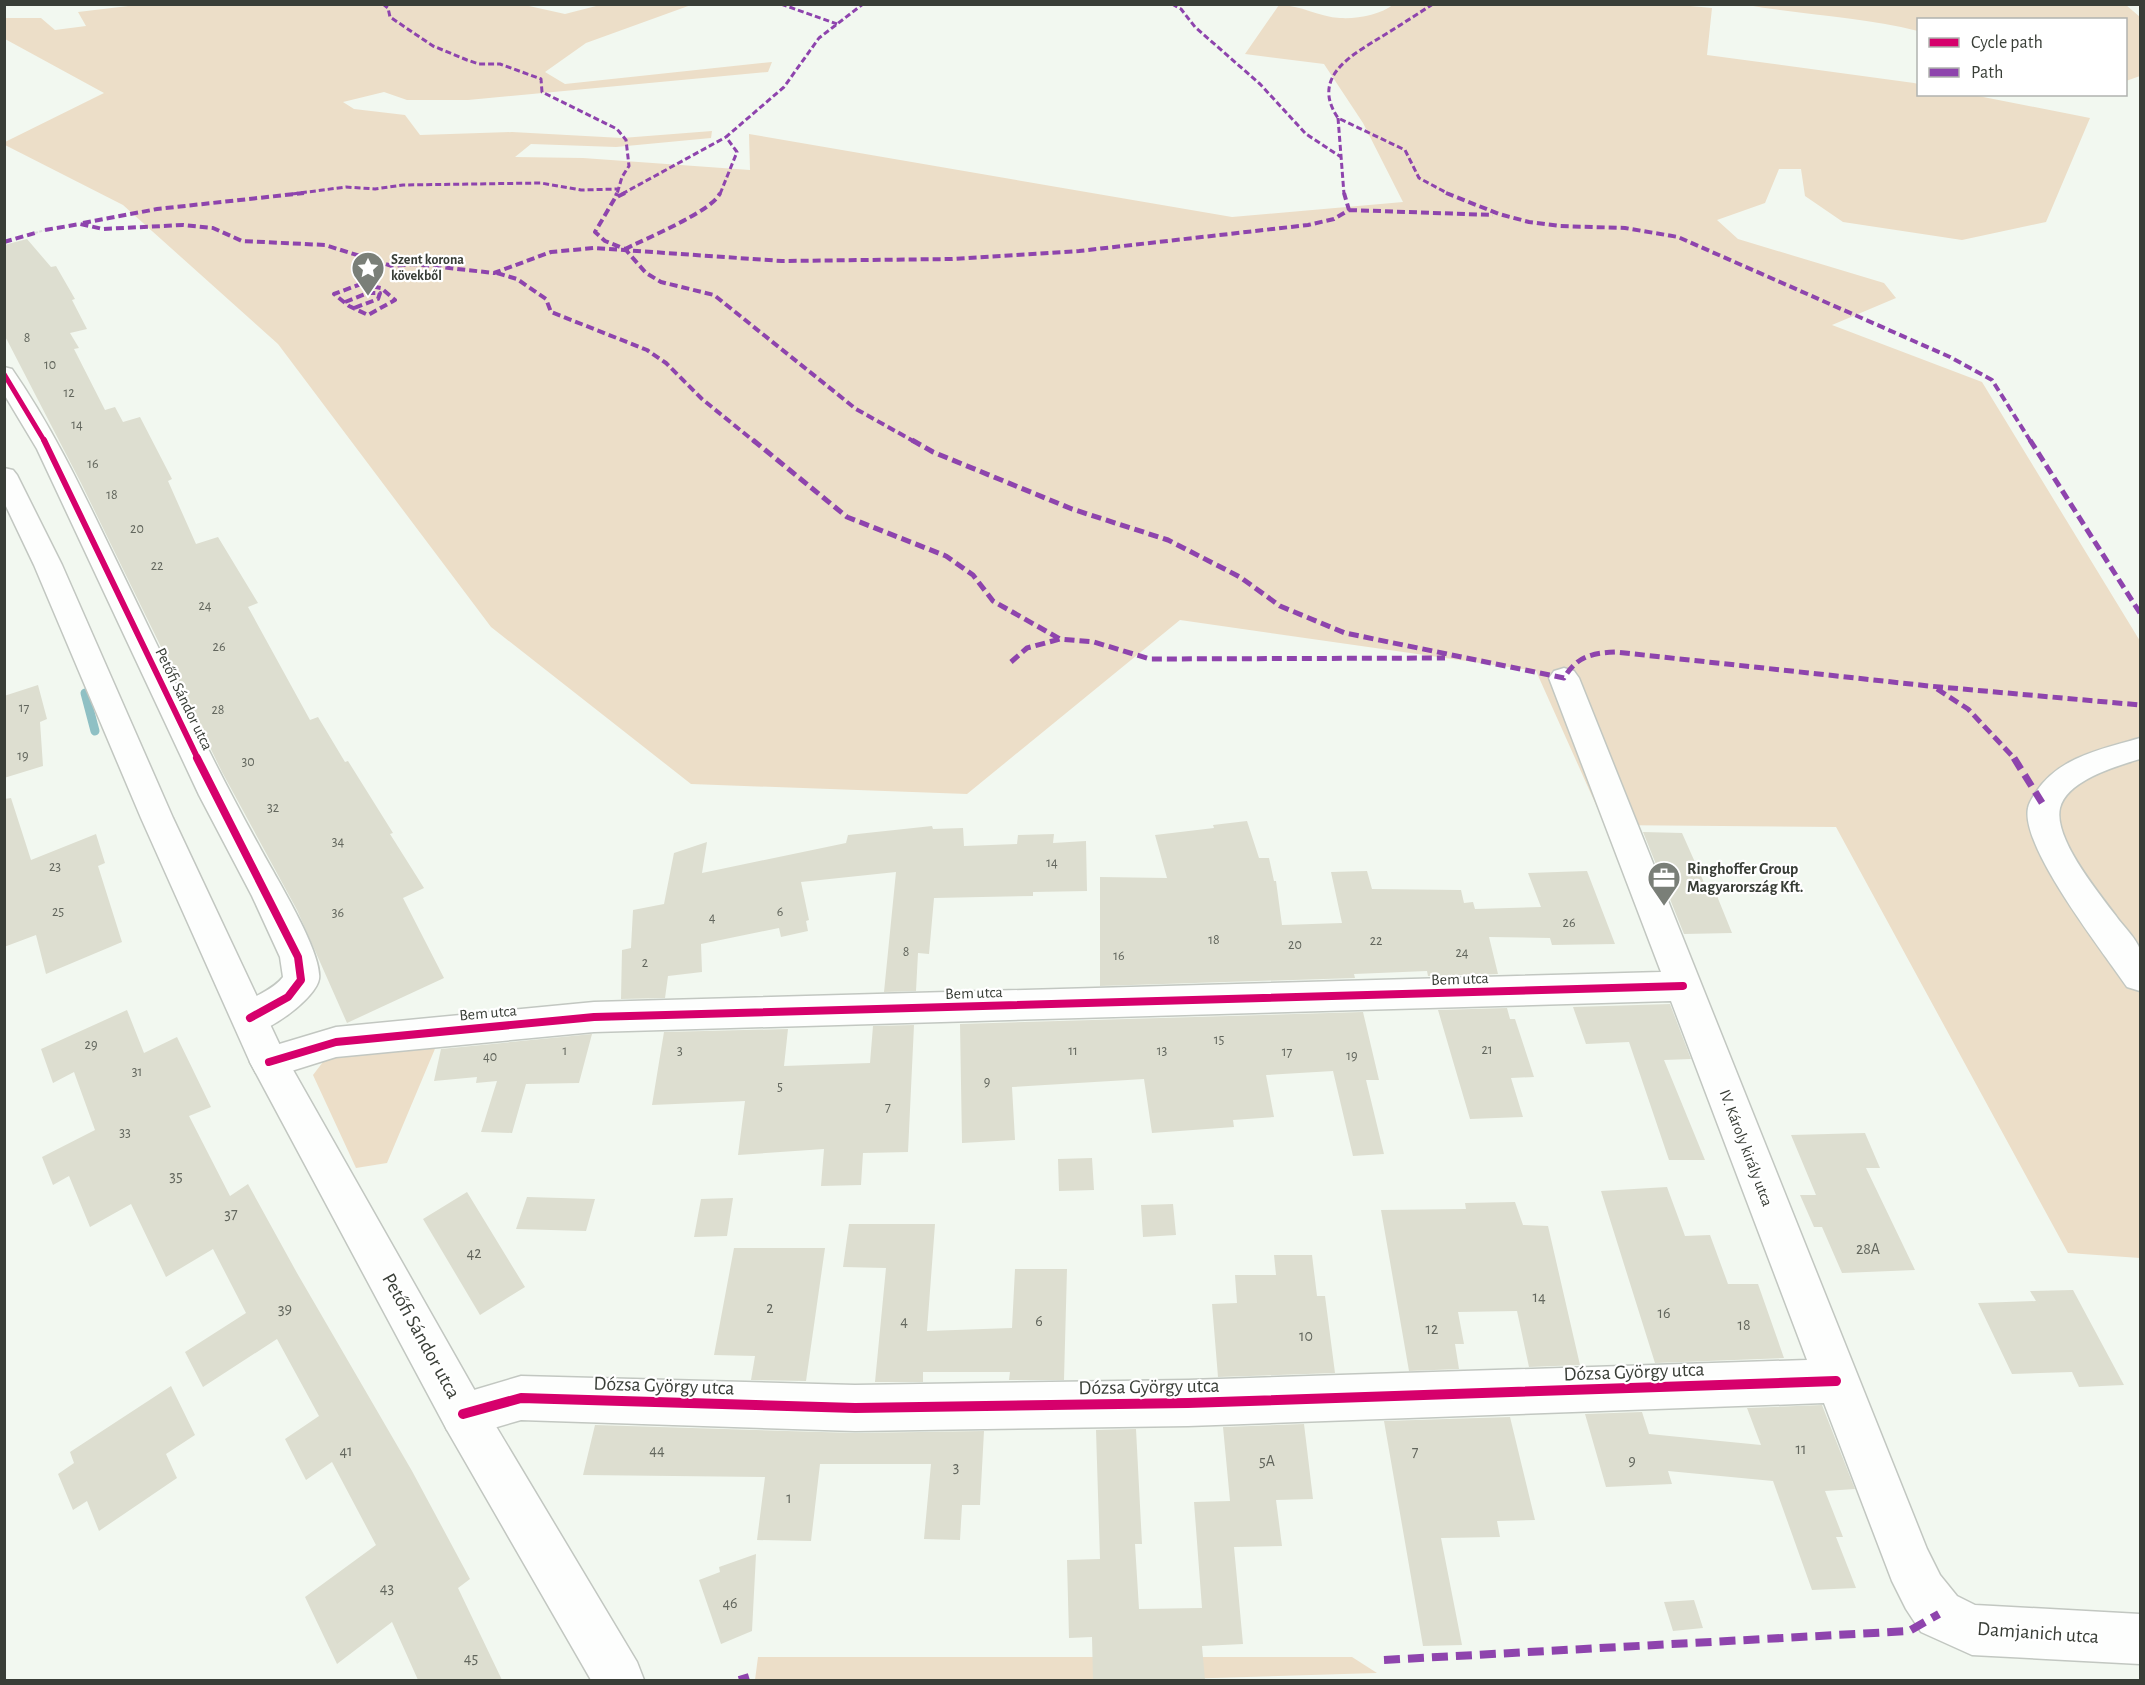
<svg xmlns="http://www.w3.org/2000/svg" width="2145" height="1685" viewBox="0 0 2145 1685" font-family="'Alegreya Sans',sans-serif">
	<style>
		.green { fill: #ecdec8 }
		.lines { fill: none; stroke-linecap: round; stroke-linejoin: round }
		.stream { stroke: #8fc0c4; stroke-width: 9 }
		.building { fill: #ddded0 }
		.street-casing { stroke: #c2c7c1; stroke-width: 3 }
		.secondary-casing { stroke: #c2c7c1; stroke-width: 3 }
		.path { stroke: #dee0dd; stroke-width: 2; stroke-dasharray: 3 1.5; stroke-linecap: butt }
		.street { fill: #fdfefd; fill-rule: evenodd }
		.secondary { fill: #fdfefd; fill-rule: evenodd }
		.quiet-far4 { stroke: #8e44ad; stroke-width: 3; stroke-dasharray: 6 3; stroke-linecap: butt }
		.quiet-far3 { stroke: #8e44ad; stroke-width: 4; stroke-dasharray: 8 4; stroke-linecap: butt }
		.quiet-far2 { stroke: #8e44ad; stroke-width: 5; stroke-dasharray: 10 5; stroke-linecap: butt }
		.quiet-far1 { stroke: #8e44ad; stroke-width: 7; stroke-dasharray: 13 7; stroke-linecap: butt }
		.quiet { stroke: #8e44ad; stroke-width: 8; stroke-dasharray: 16 8; stroke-linecap: butt }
		.cycleway-far3-casing { stroke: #fff; stroke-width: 8 }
		.cycleway-far2-casing { stroke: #fff; stroke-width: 9 }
		.cycleway-far1-casing { stroke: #fff; stroke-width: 12 }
		.cycleway-casing { stroke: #fff; stroke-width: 14 }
		.cycleway-far3 { stroke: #d6006c; stroke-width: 5 }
		.cycleway-far2 { stroke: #d6006c; stroke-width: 6 }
		.cycleway-far1 { stroke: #d6006c; stroke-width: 8 }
		.cycleway { stroke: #d6006c; stroke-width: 10 }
		.labels { text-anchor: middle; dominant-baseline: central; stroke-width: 4.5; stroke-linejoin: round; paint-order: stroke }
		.far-poi-label { font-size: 14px; font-weight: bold; fill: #393e37; stroke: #fff; text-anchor: start }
		.number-label { font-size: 14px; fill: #62665d }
		.street-label { font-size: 16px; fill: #393e37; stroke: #fff }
		.poi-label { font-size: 16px; font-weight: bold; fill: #393e37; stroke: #fff; text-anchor: start }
		.near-number-label { font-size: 16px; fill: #62665d }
		.near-street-label { font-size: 20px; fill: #393e37; stroke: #fff }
	</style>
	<rect width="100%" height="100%" fill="#f2f8f0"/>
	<!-- green -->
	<path class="green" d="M145 4H520L565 14 600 5H691L586 43 545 72 565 84 772 62 768 72 468 100H407L384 92 343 102 354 109 405 115 420 135 512 132 622 138 712 131 711 138 616 147 531 144 515 157 583 158 750 170 749 134 1232 217 1403 202 1363 123 1324 64 1245 54 1279 5C1301 5 1319 17 1340 18 1358 19 1380 15 1394 4H1669L1712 8 1707 55 1914 83 1918 84V94L1973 95 2090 118 2046 222 1962 240 1843 222 1805 196 1801 169H1779L1765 203 1717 220 1738 239 1884 283 1896 298 1832 325 1982 382 2140 641V1258L2068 1253 1836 827 1605 825 1536 671 1180 620 967 794 691 784 491 627 278 344 123 205 5 145V142L104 93 5 39V18H41L55 30 86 26 78 12Z
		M1747 5H2126L2140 17V76L2126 81V20H1918V31C1863 17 1804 15 1747 5Z
		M437 1044 387 1163 356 1168 313 1075 329 1054Z
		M758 1657H1352L1377 1673 1145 1680H755Z"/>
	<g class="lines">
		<!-- stream -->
		<path class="stream" d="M85 693 95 731"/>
	</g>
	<!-- building -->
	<path class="building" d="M27 239 51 267 56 266 75 299 72 300 87 329 70 333 79 348 74 349 105 410 115 407 123 422 140 417 172 479 168 481 196 544 218 537 258 603 248 607 310 720 318 717 345 762 348 761 393 833 390 834 424 888 403 898 444 978 347 1023 297 910 222 772 81 483 7 340 4 335V245Z
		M38 685 47 719 40 722 43 766 4 778V696Z
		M11 798 31 860 96 834 105 863 98 866 122 942 46 974 36 935 4 947V799Z
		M1247 821 1259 858H1269L1274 881H1276L1282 925 1342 923 1331 872 1367 871 1372 889 1461 890 1464 903 1473 902 1475 909 1541 907 1528 873 1587 871 1615 944 1552 945 1550 938 1489 937 1498 974 1428 976 1427 971 1354 974 1355 978 1100 986V877L1167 878 1155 835 1214 828 1213 825Z
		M932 826 933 829 963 828 964 846 1017 844 1018 835 1054 834 1053 843 1086 841 1087 891 1033 892V896L934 898 929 954 918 953 916 991 884 992 896 872 801 882 809 920 806 921 808 931 781 937 779 928 701 944 702 972 668 976 665 998 621 999 622 950 631 948 633 910 664 904 674 853 707 842 702 873 846 843 848 835Z
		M1643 832 1682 833 1710 896H1717L1732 933 1684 934Z
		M1670 1004 1691 1059 1664 1060 1705 1160H1669L1629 1042 1586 1044 1573 1007Z
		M1507 1008 1510 1019H1515L1534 1077 1511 1078 1523 1117 1470 1119 1438 1010Z
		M127 1010 144 1053 177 1037 211 1107 189 1116 230 1196 248 1184 297 1273 412 1471 470 1579 458 1588 502 1680H418L392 1622 337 1664 305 1597 376 1545 332 1462 306 1480 285 1439 319 1416 277 1339 203 1387 185 1352 246 1313 213 1249 166 1277 131 1204 90 1227 69 1176 53 1185 42 1157 95 1130 74 1072 53 1083 41 1049Z
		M1363 1012 1379 1080H1366L1384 1154 1353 1156 1333 1071 1266 1075 1274 1117 1233 1120 1234 1127 1152 1133 1144 1079 1012 1087 1015 1140 962 1143 960 1024Z
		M914 1025 908 1152 863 1153 861 1185 821 1186 824 1149 738 1155 745 1101 652 1105 664 1032 788 1029 784 1066 870 1063 873 1026Z
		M592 1034 579 1083 526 1084 512 1133 481 1132 497 1081 476 1083 477 1077 434 1081 441 1049Z
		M1865 1133 1880 1168H1866L1915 1270 1842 1273 1822 1227H1814L1800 1195H1816L1791 1135Z
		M1092 1158 1094 1190 1059 1191 1058 1159Z
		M1667 1187 1685 1236 1710 1235 1728 1284H1758L1784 1358 1655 1363 1601 1191Z
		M467 1192 525 1287 480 1315 423 1219Z
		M527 1197 595 1199 586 1231 516 1229Z
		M733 1198 727 1236 694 1237 701 1199Z
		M1515 1202 1523 1225 1548 1226 1580 1365 1529 1367 1517 1311 1458 1312 1464 1344H1455L1459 1369 1409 1371 1381 1210 1466 1209 1465 1203Z
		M1173 1204 1176 1235 1143 1237 1141 1205Z
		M849 1224H935L927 1331 1012 1328 1015 1269H1067L1064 1380H1009L1010 1372H923V1382H875L886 1268 843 1267Z
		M734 1248H825L806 1381 751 1380 755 1356 714 1355Z
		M1274 1255H1312L1317 1296H1325L1335 1373 1218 1377 1212 1304 1237 1303 1235 1275H1276Z
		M2073 1290 2124 1385 2079 1387 2072 1372 2012 1374 1978 1303 2036 1301 2030 1291Z
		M171 1386 195 1435 166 1454 177 1478 99 1531 87 1501 73 1510 58 1474 74 1463 70 1452Z
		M1822 1405 1855 1489 1825 1491 1843 1537H1836L1856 1588 1812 1590 1773 1481 1668 1471 1672 1484 1606 1487 1585 1414 1642 1412 1649 1434 1761 1445 1747 1408Z
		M1510 1417 1535 1520 1497 1521 1500 1537 1441 1538 1462 1645 1423 1646 1384 1421Z
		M1304 1424 1313 1499 1276 1500 1282 1546 1234 1547 1243 1644 1202 1646 1205 1680H1093L1092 1637 1069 1638 1067 1560 1100 1559 1096 1430 1136 1429 1142 1544H1135L1139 1609 1202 1608 1194 1502 1230 1501 1223 1427Z
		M595 1425 855 1433 984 1431 980 1505H962L960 1540 924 1539 931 1464H820L811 1541 757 1540 765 1477 583 1475Z
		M756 1554 752 1631 721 1644 699 1580 720 1572 719 1567Z
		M1694 1600 1703 1628 1673 1631 1664 1602Z"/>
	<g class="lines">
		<!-- street casing -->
		<g class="street-casing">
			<path id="street" d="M4 367 12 369C53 428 83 492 114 556 161 652 206 750 258 844 272 871 323 952 319 979 316 998 268 1033 250 1033 246 1033 241 1030 237 1029L232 1018C242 997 269 995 283 977L280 957 252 896 199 795 37 449 4 394Z
				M1564 668 1574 671 1579 678 1927 1549 1940 1575 1957 1596 1975 1605 2140 1614V1664L1972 1655 1921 1632 1906 1609 1892 1581 1824 1403 1188 1426 855 1431 521 1420 463 1437 447 1430 440 1414 447 1398 521 1376 855 1385 1188 1380 1807 1360 1671 1001 594 1032 336 1057 269 1078 256 1073 250 1062 256 1051 336 1027 594 1002 1661 972 1549 678 1554 671Z
				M2140 738V759C2117 766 2067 780 2060 808 2053 838 2099 893 2116 916 2123 926 2137 939 2140 950 2144 961 2141 981 2140 991L2127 987C2104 953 2020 847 2028 808 2029 802 2033 797 2036 792 2059 757 2102 749 2140 738Z"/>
		</g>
		<!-- secondary casing -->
		<g class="secondary-casing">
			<path id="secondary" d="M4 468 13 470 17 475 62 565 173 818 284 1054 479 1398 637 1662 644 1680H591L447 1430 250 1062 141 818 34 565 4 502Z"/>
		</g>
		<!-- path -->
		<path class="path" d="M35 233 45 230"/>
		<!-- street -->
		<use href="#street" class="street"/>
		<!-- secondary -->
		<use href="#secondary" class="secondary"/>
		<!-- quiet-far4 -->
		<path class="quiet-far4" d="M383 4 388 8 390 17 433 46 467 60 479 64H500L541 79 542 92 617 129 626 140 629 166 622 177 617 194
			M781 4 837 24
			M1172 4 1181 9 1195 27 1260 84 1306 134 1341 157
			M1433 4C1416 15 1399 26 1381 37 1352 55 1310 77 1338 118L1405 150 1419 178 1449 194
			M1338 118 1344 194
			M292 194 346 187 375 189 403 185 541 183 581 190 618 189
			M622 194 726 137
			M720 194 737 152 726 137 784 87 819 38 863 4"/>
		<!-- quiet-far3 -->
		<path class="quiet-far3" d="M625 193 615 198 595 232 605 241 625 249 646 273 661 282 714 295 856 409 915 442
			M1446 193 1499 214 1529 222 1560 226 1625 228 1678 237 1950 357 1992 380 2031 442
			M616 196 617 193
			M1349 210 1493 215
			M83 223 157 209 304 193
			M45 230 80 224 103 229 183 225 213 228 242 241 325 245 392 266 413 264 494 273 551 252 594 248 782 261 952 259 1079 251 1308 225 1334 219 1349 210 1344 193
			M4 242 35 233
			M625 249C645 239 713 211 720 193
			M497 273 517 279 546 299 551 312 647 350 666 363 702 399 755 442
			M361 284 381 288 395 300 368 315 349 306 334 294Z
			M345 302 368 293H380L378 299 354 308"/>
		<!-- quiet-far2 -->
		<path class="quiet-far2" d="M753 440 847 517 946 556 973 575 993 601 1060 639
			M912 440 933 452 1072 509 1168 540 1240 577 1280 606 1345 633 1564 678C1577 656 1592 653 1616 652L1929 686 2140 705
			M2030 440 2140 613
			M1011 662 1027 648 1060 639 1094 642 1150 659 1445 658
			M1937 689 1968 709 2015 759"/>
		<!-- quiet-far1 -->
		<path class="quiet-far1" d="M2014 758 2044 806"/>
		<!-- quiet -->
		<path class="quiet" d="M1384 1660 1909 1631 1939 1614
			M739 1680 749 1677"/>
		<!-- cycleway-far3 casing -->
		<g class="cycleway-far3-casing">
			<path id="cycleway-far3" d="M4 374 45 442"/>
		</g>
		<!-- cycleway-far2 casing -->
		<g class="cycleway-far2-casing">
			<path id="cycleway-far2" d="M44 440 198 759"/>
		</g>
		<!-- cycleway-far1 casing -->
		<g class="cycleway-far1-casing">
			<path id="cycleway-far1" d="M197 758 298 957 301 980 288 997 250 1018
				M269 1062 336 1042 594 1017 1683 986"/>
		</g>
		<!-- cycleway casing -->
		<g class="cycleway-casing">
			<path id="cycleway" d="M463 1414 521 1398 855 1408 1188 1403 1836 1381"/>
		</g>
		<!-- cycleway-far3 -->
		<use href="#cycleway-far3" class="cycleway-far3"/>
		<!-- cycleway-far2 -->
		<use href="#cycleway-far2" class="cycleway-far2"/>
		<!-- cycleway-far1 -->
		<use href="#cycleway-far1" class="cycleway-far1"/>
		<!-- cycleway -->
		<use href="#cycleway" class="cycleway"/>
	</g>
	<!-- icons -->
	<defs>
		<g id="sight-pin" transform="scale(1.725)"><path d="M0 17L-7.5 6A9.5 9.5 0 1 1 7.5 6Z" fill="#7a7f78" stroke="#fff"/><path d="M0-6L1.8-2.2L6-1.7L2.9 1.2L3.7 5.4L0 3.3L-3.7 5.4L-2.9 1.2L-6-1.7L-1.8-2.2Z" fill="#fff"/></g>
		<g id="office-pin" transform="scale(1.725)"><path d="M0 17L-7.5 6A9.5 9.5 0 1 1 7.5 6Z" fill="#7a7f78" stroke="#fff"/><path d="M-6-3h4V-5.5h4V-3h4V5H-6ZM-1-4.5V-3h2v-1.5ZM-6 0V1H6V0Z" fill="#fff"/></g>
	</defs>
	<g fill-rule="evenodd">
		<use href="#sight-pin" x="368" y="268"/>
		<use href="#office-pin" x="1664" y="878"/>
	</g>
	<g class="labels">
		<!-- far-poi labels -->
		<g class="far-poi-label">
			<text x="391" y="260">Szent korona<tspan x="391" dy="16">kövekből</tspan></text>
		</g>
		<!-- number labels -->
		<g class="number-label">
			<text x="27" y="338">8</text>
			<text x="50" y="365">10</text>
			<text x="69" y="393">12</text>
			<text x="77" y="425">14</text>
			<text x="93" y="464">16</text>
			<text x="112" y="495">18</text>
			<text x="137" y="529">20</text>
			<text x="157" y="566">22</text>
			<text x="205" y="606">24</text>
			<text x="219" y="647">26</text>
			<text x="24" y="708">17</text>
			<text x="218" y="710">28</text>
			<text x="23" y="756">19</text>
			<text x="248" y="762">30</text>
			<text x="273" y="808">32</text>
			<text x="338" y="842">34</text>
			<text x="1052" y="863">14</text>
			<text x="55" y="867">23</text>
			<text x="58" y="912">25</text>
			<text x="780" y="912">6</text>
			<text x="338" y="913">36</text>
			<text x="712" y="918">4</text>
			<text x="1569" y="923">26</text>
			<text x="1214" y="940">18</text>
			<text x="1376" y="941">22</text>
			<text x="1295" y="945">20</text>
			<text x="906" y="952">8</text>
			<text x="1462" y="953">24</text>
			<text x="1119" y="956">16</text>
			<text x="645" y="963">2</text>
			<text x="1219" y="1040">15</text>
			<text x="91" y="1045">29</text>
			<text x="1487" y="1050">21</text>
			<text x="565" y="1051">1</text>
			<text x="680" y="1051">3</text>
			<text x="1073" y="1051">11</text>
			<text x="1162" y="1051">13</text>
			<text x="1287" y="1052">17</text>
			<text x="1352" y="1056">19</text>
			<text x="490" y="1057">40</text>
			<text x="137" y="1072">31</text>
			<text x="987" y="1082">9</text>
			<text x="780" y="1087">5</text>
			<text x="888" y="1107">7</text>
			<text x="125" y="1133">33</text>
		</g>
		<!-- street labels -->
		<g class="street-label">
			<text transform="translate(184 699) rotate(64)">Petőfi Sándor utca</text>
			<text transform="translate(1460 979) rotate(-2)">Bem utca</text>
			<text transform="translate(974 993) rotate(-2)">Bem utca</text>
			<text transform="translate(488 1013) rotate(-5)">Bem utca</text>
			<text transform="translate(1746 1148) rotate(69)">IV. Károly király utca</text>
		</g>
		<!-- poi labels -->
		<g class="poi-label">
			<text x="1687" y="869">Ringhoffer Group<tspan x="1687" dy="18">Magyarország Kft.</tspan></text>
		</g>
		<!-- near-number labels -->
		<g class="near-number-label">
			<text x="176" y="1176">35</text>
			<text x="231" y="1214">37</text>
			<text x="1868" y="1249">28A</text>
			<text x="474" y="1253">42</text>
			<text x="1539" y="1297">14</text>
			<text x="770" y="1308">2</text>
			<text x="285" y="1309">39</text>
			<text x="1664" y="1313">16</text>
			<text x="904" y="1321">4</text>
			<text x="1039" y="1321">6</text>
			<text x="1744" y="1325">18</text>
			<text x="1432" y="1329">12</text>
			<text x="1306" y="1336">10</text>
			<text x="1801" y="1449">11</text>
			<text x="657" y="1450">44</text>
			<text x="346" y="1451">41</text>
			<text x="1415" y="1452">7</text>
			<text x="1267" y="1461">5A</text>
			<text x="1632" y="1461">9</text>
			<text x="956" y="1467">3</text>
			<text x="789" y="1498">1</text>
			<text x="387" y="1588">43</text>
			<text x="730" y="1603">46</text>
			<text x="471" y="1658">45</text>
		</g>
		<!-- near-street labels -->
		<g class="near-street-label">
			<text transform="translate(421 1336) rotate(61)">Petőfi Sándor utca</text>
			<text transform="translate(1634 1372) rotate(-2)">Dózsa György utca</text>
			<text transform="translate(664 1386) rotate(2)">Dózsa György utca</text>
			<text transform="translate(1149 1387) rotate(-1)">Dózsa György utca</text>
			<text transform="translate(2038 1633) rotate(4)">Damjanich utca</text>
		</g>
	</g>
	<!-- border -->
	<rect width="2145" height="1685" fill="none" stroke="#393e37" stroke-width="12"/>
	<!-- legend -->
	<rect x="1917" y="18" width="210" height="78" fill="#ffffff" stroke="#b0b2af" stroke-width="1.5"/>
	<rect x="1929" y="38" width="30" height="9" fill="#d6006c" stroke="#b0b2af" stroke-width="1.5"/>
	<text x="1971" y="48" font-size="18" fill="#393e37">Cycle path</text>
	<rect x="1929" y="68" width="30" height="9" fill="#8e44ad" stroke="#b0b2af" stroke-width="1.5"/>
	<text x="1971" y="78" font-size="18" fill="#393e37">Path</text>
</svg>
